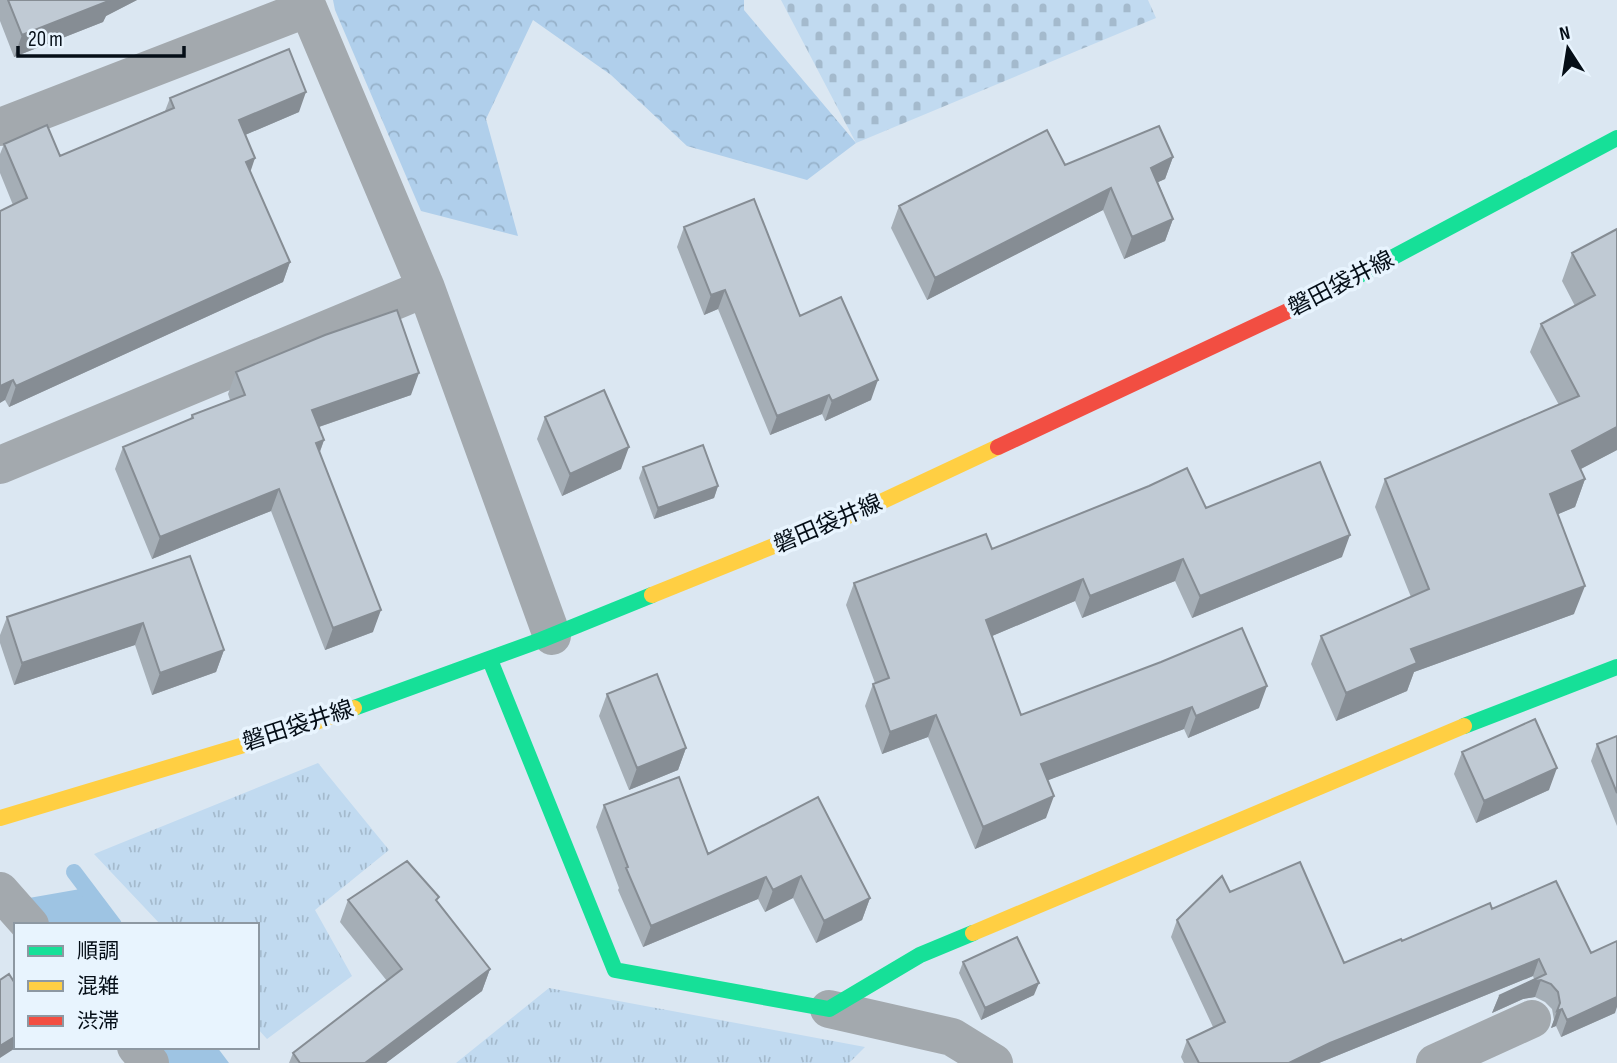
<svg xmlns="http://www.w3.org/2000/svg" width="1617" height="1063" viewBox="0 0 1617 1063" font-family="'Sofia Sans Condensed','Noto Sans JP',sans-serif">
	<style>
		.grass { fill: url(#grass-tufts) }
		.forest { fill: url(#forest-crowns) }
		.cemetery { fill: url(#cemetery-stones) }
		.water { fill: #9ec4e3 }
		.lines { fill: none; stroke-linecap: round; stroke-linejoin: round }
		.stream { stroke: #9ec4e3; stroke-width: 16 }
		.street { stroke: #a3a9ae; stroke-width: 38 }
		.fast { stroke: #16e098; stroke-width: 16 }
		.slow { stroke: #ffcf43; stroke-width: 16 }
		.jam { stroke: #f24e42; stroke-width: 16 }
		.wall { fill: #a5aeb6 }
		.shaded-wall { fill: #868d94 }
		.building { fill: #c0cad4; stroke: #868d94; stroke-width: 2 }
		.labels { text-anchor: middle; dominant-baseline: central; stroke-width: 7; stroke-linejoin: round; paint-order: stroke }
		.street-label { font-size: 23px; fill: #050e17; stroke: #e8f4fe }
	</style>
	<defs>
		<pattern id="grass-tufts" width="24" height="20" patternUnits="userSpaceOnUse" patternTransform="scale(1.75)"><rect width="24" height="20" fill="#c1daf0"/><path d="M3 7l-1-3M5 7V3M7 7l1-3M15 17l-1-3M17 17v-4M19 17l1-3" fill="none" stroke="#a4bacd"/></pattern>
		<pattern id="forest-crowns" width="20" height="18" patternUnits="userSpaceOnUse" patternTransform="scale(1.75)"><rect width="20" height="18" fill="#b0cfeb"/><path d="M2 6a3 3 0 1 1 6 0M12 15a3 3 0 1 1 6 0" fill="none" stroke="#96b1c9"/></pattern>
		<pattern id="cemetery-stones" width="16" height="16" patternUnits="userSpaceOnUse" patternTransform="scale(1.75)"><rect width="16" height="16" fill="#c1daf0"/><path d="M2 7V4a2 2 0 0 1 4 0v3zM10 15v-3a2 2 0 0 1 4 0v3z" fill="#a4bacd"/></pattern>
	</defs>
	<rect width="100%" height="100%" fill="#dbe7f2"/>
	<!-- grass -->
	<path class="grass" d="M318 763 389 850 315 910 352 976 267 1039 257 1028V925H161L94 854Z
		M549 988 865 1047 849 1063H456Z"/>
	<!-- forest -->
	<path class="forest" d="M333 0H744V10L856 143 807 180 687 146 611 75 533 20 486 119 518 236 421 211 335 10Z"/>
	<!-- cemetery -->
	<path class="cemetery" d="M781 0H1148L1156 18 856 143Z"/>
	<!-- water -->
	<path class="water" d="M86 888 116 925H50L29 898Z
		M146 1047H217L229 1063H158Z"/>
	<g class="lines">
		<!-- stream -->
		<path class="stream" d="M74 872 114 925"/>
		<!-- street -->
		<path class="street" d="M303 0 308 8 426 288 552 636
			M0 127 308 8
			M0 465 426 288
			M0 891 30 925
			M829 1009 952 1037 994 1063
			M136 1047 150 1063
			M1435 1063 1532 1019"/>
		<!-- fast -->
		<path class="fast" d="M1322 295 1617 138
			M490 660 615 970 829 1009 920 955 973 933
			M354 708 541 640 652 595
			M1464 726 1617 667"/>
		<!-- slow -->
		<path class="slow" d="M652 595 870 507 998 447
			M0 818 297 729 354 708
			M973 933 1464 726"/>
		<!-- jam -->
		<path class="jam" d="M998 447 1322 295"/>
	</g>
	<!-- wall -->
	<path class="wall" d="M0 0H137L106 16 103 22 14 57 0 21Z
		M170 98 299 112 245 135 250 172 290 262 283 282 9 407 5 400 13 205 0 173V154L4 144 60 156 165 111Z
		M1173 157 1165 179 1158 182 1173 219 1165 241 1124 259 1103 210 927 300 891 228 899 206 1065 165Z
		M684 227 800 316 871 400 825 421 822 414 770 435 718 309 704 315 677 247Z
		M1617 229V450L1580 469 1585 479 1575 507 1558 514 1574 614 1414 672 1407 691 1336 721 1311 664 1321 636 1411 597 1375 507 1385 479 1559 405 1530 352 1541 324 1575 306 1562 281 1572 253Z
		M236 372 411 395 319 427 324 440 320 452 373 632 325 650 271 511 152 559 115 469 123 447 190 419 192 415 230 400 228 394Z
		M545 417 621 469 562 496 537 439Z
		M643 467 718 486 714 498 654 519 639 478Z
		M1206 508 1342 557 1192 618 1175 581 1082 618 1075 601 992 636 1021 715 1161 662 1259 708 1188 738 1184 729 1048 780 1046 818 975 849 928 737 882 754 865 706 873 684 875 683 846 605 854 583 992 549Z
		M190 556 224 650 216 672 152 695 135 645 14 685 0 643V635L7 617Z
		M607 694 686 748 678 770 629 790 599 716Z
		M1617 736V826L1591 761 1597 744Z
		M1462 752 1549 790 1476 823 1454 774Z
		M818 797 870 898 862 920 816 943 793 898 765 912 758 899 643 947 618 890 619 888 596 827 604 805 708 854Z
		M1230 892 1344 963 1402 941 1492 909 1615 1013 1561 1037 1556 1026 1551 1028 1554 1020 1552 1009 1545 1002 1535 997 1523 999 1492 1013 1499 996 1534 979 1533 976 1319 1063H1184L1181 1057 1187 1040 1213 1027 1171 937 1177 920Z
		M348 900 438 902 490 969 482 991 386 1063H289L293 1053 387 981 340 922Z
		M963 962 1034 995 981 1020 959 973Z"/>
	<!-- shaded-wall -->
	<path class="shaded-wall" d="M108 0H137L106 16 103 22 14 57 22 35Z
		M306 92 299 112 231 141 239 120Z
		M1173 157 1165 179 1143 189 1151 168Z
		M255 158 248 179 246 162Z
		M1111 188 1103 210 927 300 935 278Z
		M1173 219 1165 241 1124 259 1132 237Z
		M290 262 283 282 9 407 16 386Z
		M725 290 718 309 704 315 711 295Z
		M419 373 411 395 304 432 312 410Z
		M13 380 5 400 0 403V386Z
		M878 380 871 400 825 421 832 401Z
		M829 395 822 414 770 435 777 416Z
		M1617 427V450L1562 479 1572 451Z
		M324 440 316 462V443Z
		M629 447 621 469 562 496 570 474Z
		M1585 479 1575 507 1540 522 1550 494Z
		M718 486 714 498 654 519 658 508Z
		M279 489 271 511 152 559 160 537Z
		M1350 535 1342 557 1192 618 1200 596Z
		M1183 559 1175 581 1082 618 1090 596Z
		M1083 579 1075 601 978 642 986 620Z
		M1585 586 1574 614 1414 672 1407 691 1336 721 1346 693 1411 649Z
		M381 610 373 632 325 650 333 628Z
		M143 623 135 645 14 685 22 663Z
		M224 650 216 672 152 695 160 673Z
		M1267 686 1259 708 1188 738 1196 716Z
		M1192 707 1184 729 1033 786 1041 764Z
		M936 715 928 737 882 754 890 732Z
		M686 748 678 770 629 790 637 768Z
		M1557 768 1549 790 1476 823 1484 801Z
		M1054 796 1046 818 975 849 983 827Z
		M801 876 793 898 765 912 773 890Z
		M766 877 758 899 643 947 651 926Z
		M870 898 862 920 816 943 824 921Z
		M1539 959 1533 976 1319 1063H1289L1330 1043Z
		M490 969 482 991 386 1063H365Z
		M1541 980 1535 997 1523 999 1492 1013 1499 996 1529 982Z
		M1039 983 1034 995 981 1020 985 1008Z
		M1617 988V1007L1615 1013 1561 1037 1567 1020Z
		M1562 1009 1556 1026 1551 1028 1557 1011Z
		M16 1036V1047H17L0 1058V1046Z"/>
	<!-- building -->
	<path class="building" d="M8 0H111L22 35Z
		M289 49 306 92 239 120 255 158 246 162 290 262 16 386 13 380 0 386V211L27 198 4 144 47 125 60 156 174 108 170 98Z
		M1159 126 1173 157 1151 168 1173 219 1132 237 1111 188 935 278 899 206 1047 130 1065 165Z
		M754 199 800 316 841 297 878 380 832 401 829 395 777 416 725 290 711 295 684 227Z
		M1617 229V427L1572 451 1585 479 1550 494 1585 586 1411 649 1417 663 1346 693 1321 636 1429 589 1385 479 1579 396 1541 324 1595 295 1572 253Z
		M397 310 419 373 312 410 324 440 316 443 381 610 333 628 279 489 160 537 123 447 193 418 192 415 245 395 236 372 325 335Z
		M604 390 629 447 570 474 545 417Z
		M703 445 718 486 658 508 643 467Z
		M1320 462 1350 535 1200 596 1183 559 1090 596 1083 579 986 620 1021 715 1161 662 1242 628 1267 686 1196 716 1192 707 1041 764 1054 796 983 827 936 715 890 732 873 684 889 678 854 583 986 534 992 549 1149 486 1187 468 1206 508Z
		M190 556 224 650 160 673 143 623 22 663 7 617Z
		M657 674 686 748 637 768 607 694Z
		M1535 719 1557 768 1484 801 1462 752Z
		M1617 736V793L1597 744Z
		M679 777 708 854 818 797 870 898 824 921 801 876 773 890 766 877 651 926 626 868 628 867 604 805Z
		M407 861 439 897 436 900 490 969 365 1063H300L293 1053 402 969 348 900Z
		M1300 862 1344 963 1401 939 1402 941 1490 903 1492 909 1556 881 1591 953 1617 941V997L1567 1020 1562 1009 1557 1011 1560 1003 1558 992 1551 984 1541 980 1529 982 1499 996 1546 974 1539 959 1330 1043 1289 1063H1199L1187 1040 1225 1022 1177 920 1222 876 1230 892Z
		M1017 937 1039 983 985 1008 963 962Z
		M9 974 16 985V1036L0 1046V980Z"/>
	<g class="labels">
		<!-- street labels -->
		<g class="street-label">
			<text transform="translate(1341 284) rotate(-27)">磐田袋井線</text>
			<text transform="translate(828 524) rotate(-23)">磐田袋井線</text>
			<text transform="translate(298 726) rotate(-18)">磐田袋井線</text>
		</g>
	</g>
	<!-- legend -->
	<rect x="14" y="923" width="245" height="126" fill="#e8f4fe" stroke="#8d98a2" stroke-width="2"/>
	<rect x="28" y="946" width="35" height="10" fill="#16e098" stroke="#8d98a2" stroke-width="2"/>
	<text x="77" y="958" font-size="21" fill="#050e17">順調</text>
	<rect x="28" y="981" width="35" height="10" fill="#ffcf43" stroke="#8d98a2" stroke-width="2"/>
	<text x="77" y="993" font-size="21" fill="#050e17">混雑</text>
	<rect x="28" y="1016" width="35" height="10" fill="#f24e42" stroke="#8d98a2" stroke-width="2"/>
	<text x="77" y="1028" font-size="21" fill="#050e17">渋滞</text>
	<!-- north arrow -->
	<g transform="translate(1568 49) rotate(348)" stroke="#e8f4fe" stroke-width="5" paint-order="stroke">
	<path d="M0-5L12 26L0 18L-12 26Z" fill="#050e17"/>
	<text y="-10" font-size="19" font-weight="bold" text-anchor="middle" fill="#050e17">N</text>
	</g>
	<!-- scale -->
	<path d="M18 46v10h166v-10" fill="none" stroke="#050e17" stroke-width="3.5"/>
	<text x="28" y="46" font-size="21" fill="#050e17" stroke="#e8f4fe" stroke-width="5" paint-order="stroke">20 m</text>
</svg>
